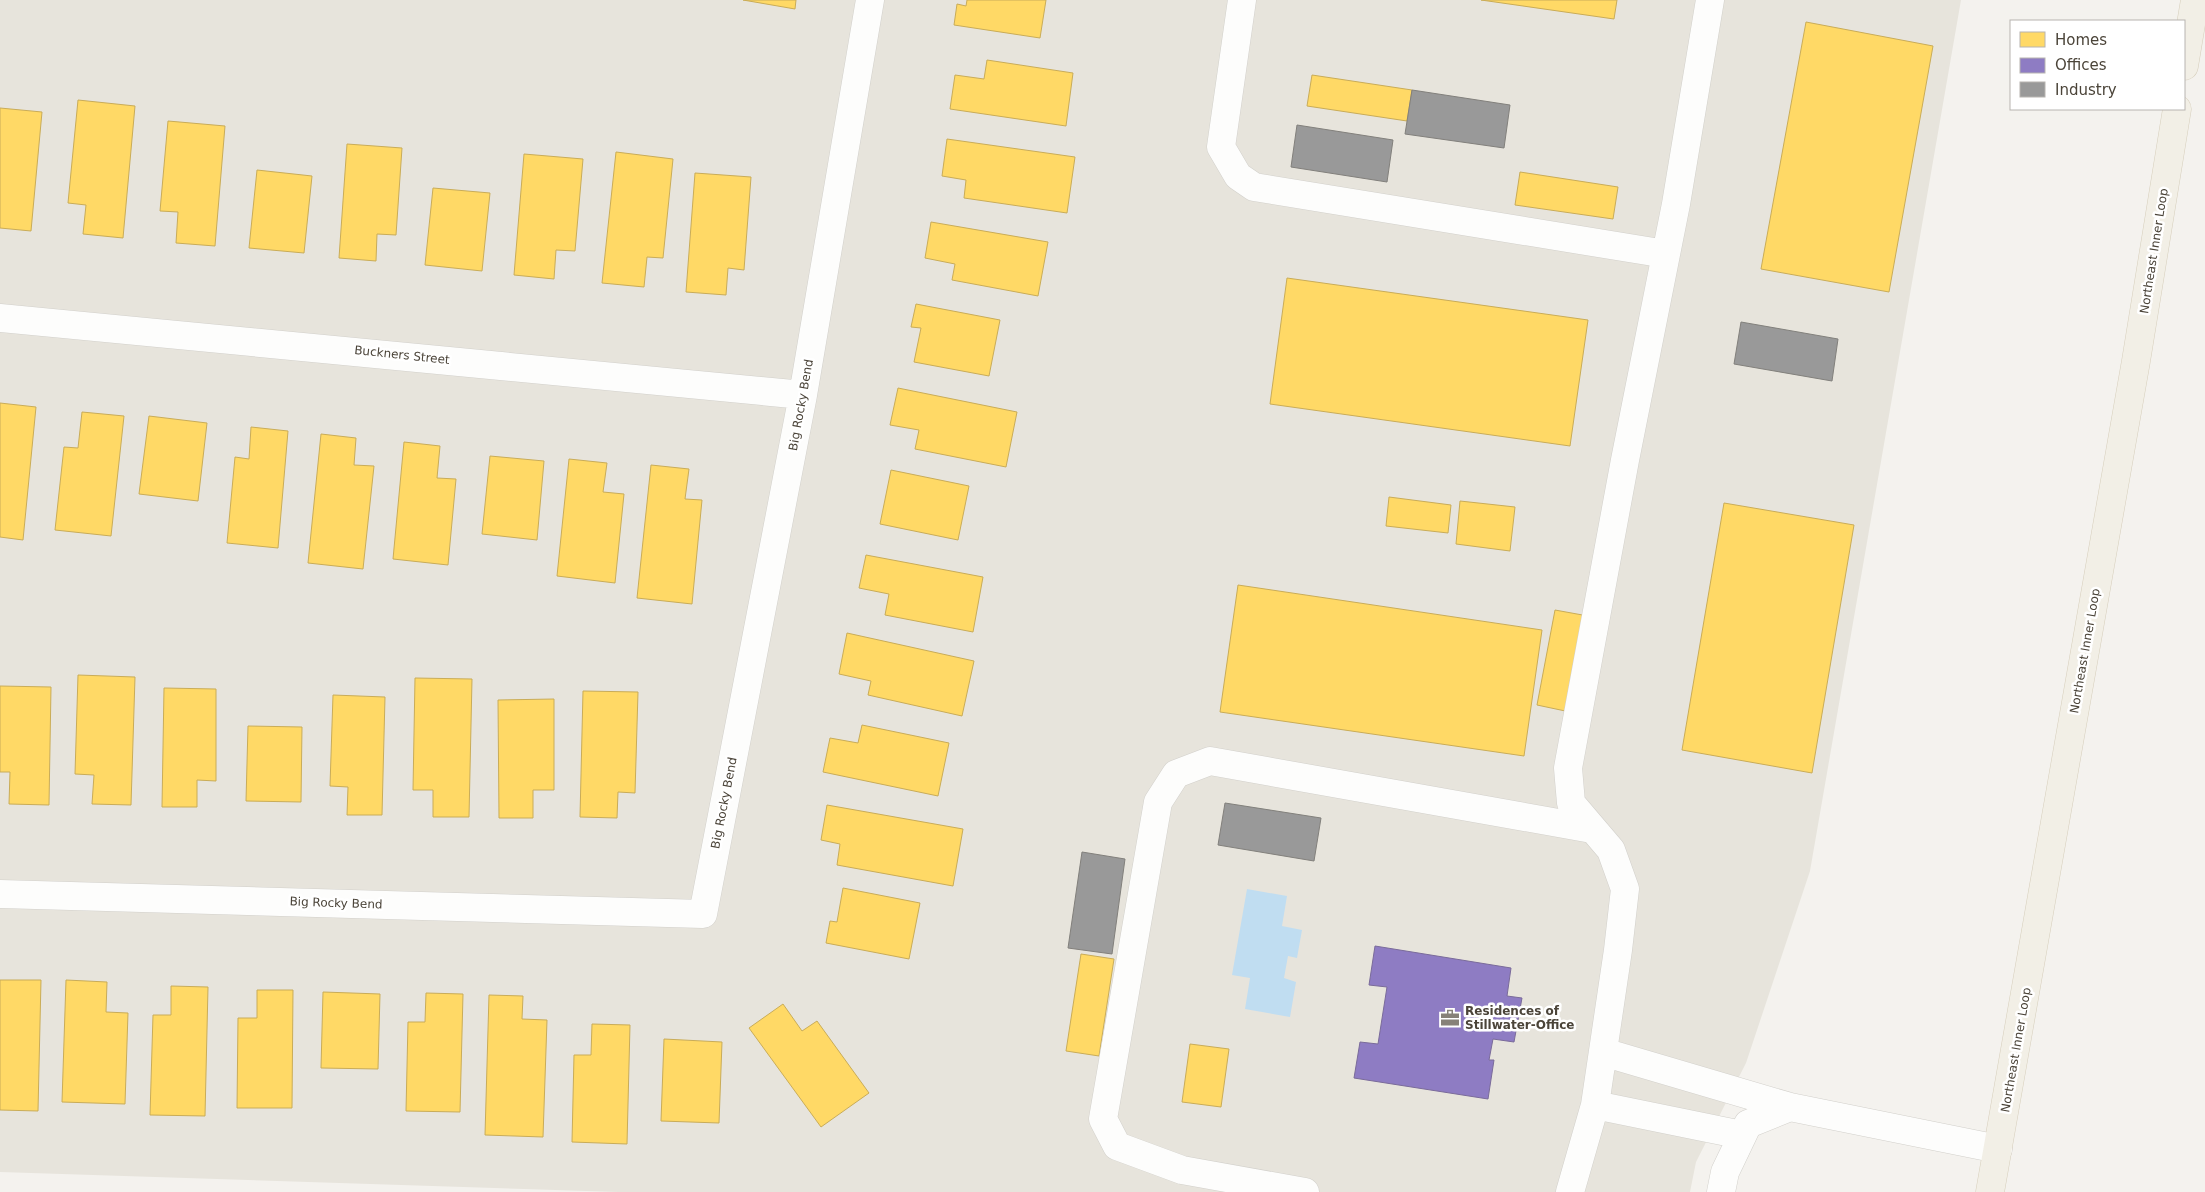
<svg xmlns="http://www.w3.org/2000/svg" width="2205" height="1192" viewBox="0 0 2205 1192" font-family="'DejaVu Sans',sans-serif">
	<style>
		.residential { fill: #e7e4dc }
		.water { fill: #c0ddf1 }
		.homes { fill: #ffd966; stroke: #c9ac58 }
		.offices { fill: #8e7cc3; stroke: #7a6b9a }
		.industry { fill: #999; stroke: #82807c }
		.lines { fill: none; stroke-linecap: round; stroke-linejoin: round }
		.minor-casing { stroke: #d2d0cb; stroke-width: 29 }
		.major-casing { stroke: #d6cebb; stroke-width: 29 }
		.minor { stroke: #fdfdfc; stroke-width: 28 }
		.major { stroke: #f2efe6; stroke-width: 28 }
		.labels { text-anchor: middle; dominant-baseline: central; stroke-width: 5; stroke-linejoin: round; paint-order: stroke }
		.street-label { font-size: 12px; fill: #4b4439; stroke: #fff }
		.poi-label { font-size: 12px; font-weight: bold; fill: #4b4439; stroke: #fff; text-anchor: start }
	</style>
	<rect width="100%" height="100%" fill="#f4f2ee"/>
	<!-- residential -->
	<path class="residential" d="M0 0H1961L1810 871 1746 1063 1696 1162 1690 1192H618L0 1172Z"/>
	<!-- water -->
	<path class="water" d="M1247 889 1287 896 1282 926 1302 930 1297 958 1288 956 1284 978 1296 982 1290 1017 1245 1009 1250 978 1232 975Z"/>
	<!-- homes -->
	<path class="homes" d="M743 0H796L795 9Z
		M967 0H1046L1040 38 954 25 957 4 966 6Z
		M1481 0H1617L1614 19Z
		M1806 22 1933 46 1889 292 1761 269Z
		M987 60 1073 73 1066 126 950 109 955 75 984 79Z
		M1312 75 1412 90 1407 121 1307 106Z
		M78 100 135 106 123 238 83 234 86 205 68 203Z
		M0 108 42 112 31 231 0 228Z
		M168 121 225 126 215 246 176 243 178 212 160 211Z
		M947 139 1075 157 1067 213 964 198 966 180 942 176Z
		M347 144 402 148 396 235 377 234 376 261 339 258Z
		M616 152 673 159 663 258 647 257 644 287 602 283Z
		M524 154 583 159 575 251 556 250 554 279 514 275Z
		M257 170 312 176 304 253 249 248Z
		M1520 172 1618 187 1613 219 1515 205Z
		M695 173 751 177 744 270 728 268 726 295 686 292Z
		M433 188 490 193 482 271 425 265Z
		M931 222 1048 242 1038 296 952 280 955 264 925 258Z
		M1287 278 1588 320 1570 446 1270 404Z
		M916 304 1000 320 989 376 914 362 921 328 911 327Z
		M898 388 1017 412 1006 467 915 449 919 430 890 425Z
		M0 403 36 407 23 540 0 537Z
		M82 412 124 416 111 536 55 530 64 447 78 448Z
		M149 416 207 423 198 501 139 494Z
		M251 427 288 431 278 548 227 543 235 457 249 459Z
		M321 434 356 438 354 465 374 466 363 569 308 563Z
		M404 442 440 446 437 478 456 479 448 565 393 559Z
		M490 456 544 461 537 540 482 534Z
		M569 459 607 463 603 492 624 494 615 583 557 576Z
		M651 465 689 469 685 499 702 500 692 604 637 598Z
		M891 470 969 486 958 540 880 524Z
		M1389 497 1451 505 1448 533 1386 526Z
		M1460 501 1515 507 1510 551 1456 544Z
		M1724 503 1854 525 1812 773 1682 750Z
		M866 555 983 577 973 632 885 615 889 594 859 588Z
		M1238 585 1542 630 1524 756 1220 712Z
		M1555 610 1588 616 1570 712 1537 705Z
		M847 633 974 661 962 716 868 695 871 681 839 674Z
		M78 675 135 677 131 805 92 804 94 775 75 774Z
		M415 678 472 679 469 817H433V790H413Z
		M0 686 51 687 49 805 9 804 10 772H0Z
		M164 688 216 689V781L197 780V807H162Z
		M583 691 638 692 635 793 618 792 617 818 580 817Z
		M333 695 385 697 382 815H347L348 787 330 786Z
		M554 699V790H533V818H499L498 700Z
		M862 725 949 743 938 796 823 772 830 738 858 743Z
		M248 726 302 727 301 802 246 801Z
		M827 805 963 829 953 886 837 865 840 844 821 840Z
		M843 888 920 903 909 959 826 943 830 921 837 922Z
		M1081 954 1114 959 1099 1056 1066 1051Z
		M0 980H41L38 1111 0 1110Z
		M66 980 107 982 106 1012 128 1013 125 1104 62 1102Z
		M171 986 208 987 205 1116 150 1115 153 1015H171Z
		M257 990H293L292 1108H237L238 1018H257Z
		M323 992 380 994 378 1069 321 1068Z
		M426 993 463 994 460 1112 406 1111 408 1022H425Z
		M489 995 523 996 522 1019 547 1020 543 1137 485 1135Z
		M783 1004 802 1031 817 1021 869 1093 821 1127 749 1028Z
		M592 1024 630 1025 627 1144 572 1142 574 1055H591Z
		M664 1039 722 1042 719 1123 661 1121Z
		M1190 1044 1229 1049 1221 1107 1182 1102Z"/>
	<!-- offices -->
	<path class="offices" d="M1375 946 1511 968 1507 996 1522 998 1514 1042 1493 1039 1489 1060H1494L1488 1099 1354 1078 1360 1042 1378 1044 1387 987 1369 985Z"/>
	<!-- industry -->
	<path class="industry" d="M1412 90 1510 105 1504 148 1405 134Z
		M1297 125 1393 140 1387 182 1291 167Z
		M1741 322 1838 339 1832 381 1734 364Z
		M1225 803 1321 818 1314 861 1218 845Z
		M1082 852 1125 859 1112 954 1068 948Z"/>
	<g class="lines">
		<!-- minor casing -->
		<g class="minor-casing">
			<path id="minor" d="M1242 0 1221 147 1238 176 1254 187 1666 254
				M0 318 803 395
				M0 894 703 914 803 395 870 0
				M1603 1052 1790 1107
				M1595 1105 1742 1135
				M1305 1192 1182 1170 1117 1146 1103 1119 1158 802 1176 774 1210 761 1592 829
				M1570 1192 1595 1105 1618 950 1625 889 1611 850 1571 803 1568 768 1625 460 1676 204 1710 0
				M1721 1192 1725 1172 1748 1124 1790 1107 1998 1149"/>
		</g>
		<!-- major casing -->
		<g class="major-casing">
			<path id="major" d="M2184 66 2195 0
				M1990 1192 2136 361 2177 109"/>
		</g>
		<!-- minor -->
		<use href="#minor" class="minor"/>
		<!-- major -->
		<use href="#major" class="major"/>
	</g>
	<!-- icons -->
	<defs>
		<g id="office-bare" transform="scale(1.5)"><path d="M-6-3h4V-5.5h4V-3h4V5H-6ZM-1-4.5V-3h2v-1.5ZM-6 0V1H6V0Z" fill="#868178" stroke="#fff" stroke-width="2.5" paint-order="stroke"/></g>
	</defs>
	<g fill-rule="evenodd">
		<use href="#office-bare" x="1450" y="1018"/>
	</g>
	<g class="labels">
		<!-- street labels -->
		<g class="street-label">
			<text transform="translate(2154 251) rotate(-81)">Northeast Inner Loop</text>
			<text transform="translate(402 355) rotate(6)">Buckners Street</text>
			<text transform="translate(801 405) rotate(-80)">Big Rocky Bend</text>
			<text transform="translate(2085 651) rotate(-80)">Northeast Inner Loop</text>
			<text transform="translate(724 803) rotate(-79)">Big Rocky Bend</text>
			<text transform="translate(336 903) rotate(2)">Big Rocky Bend</text>
			<text transform="translate(2016 1050) rotate(-80)">Northeast Inner Loop</text>
		</g>
		<!-- poi labels -->
		<g class="poi-label">
			<text x="1465" y="1011">Residences of<tspan x="1465" dy="14">Stillwater-Office</tspan></text>
		</g>
	</g>
	<!-- legend -->
	<rect x="2010" y="20" width="175" height="90" fill="#ffffff" stroke="#b7b4b0"/>
	<rect x="2020" y="32" width="25" height="15" fill="#ffd966" stroke="#b7b4b0"/>
	<text x="2055" y="45" font-size="15" fill="#4b4439">Homes</text>
	<rect x="2020" y="58" width="25" height="15" fill="#8e7cc3" stroke="#b7b4b0"/>
	<text x="2055" y="70" font-size="15" fill="#4b4439">Offices</text>
	<rect x="2020" y="82" width="25" height="15" fill="#999999" stroke="#b7b4b0"/>
	<text x="2055" y="95" font-size="15" fill="#4b4439">Industry</text>
</svg>
